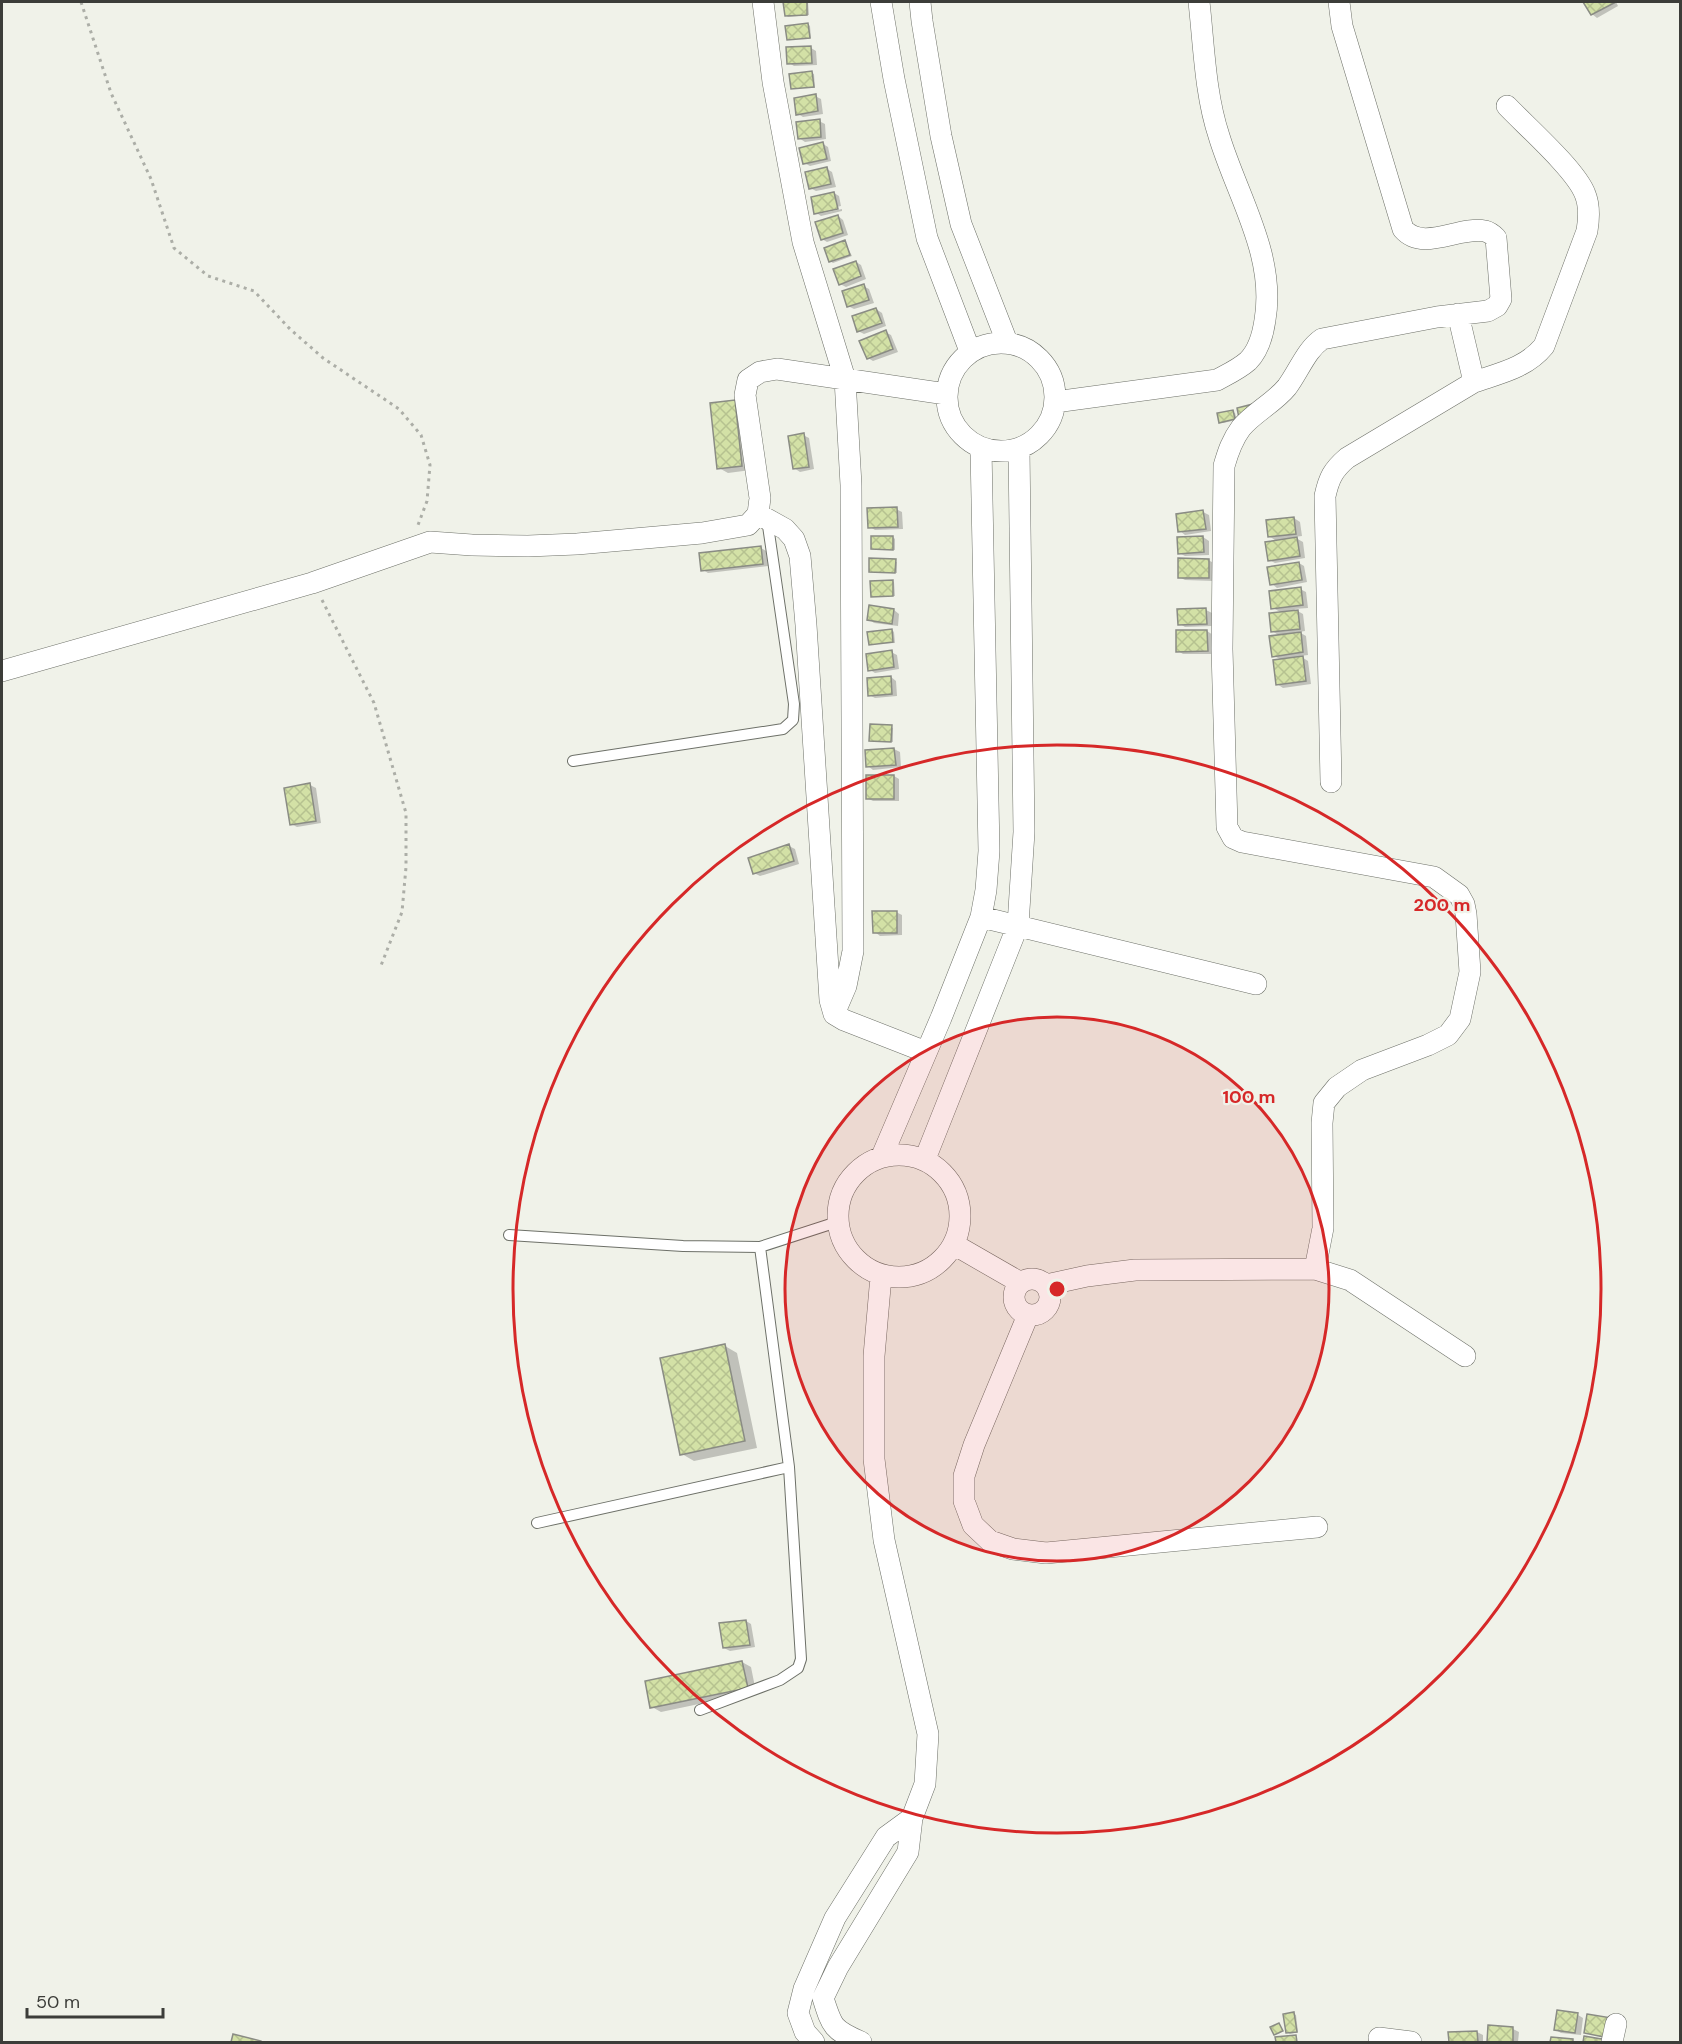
<svg xmlns="http://www.w3.org/2000/svg" width="1682" height="2044" viewBox="0 0 1682 2044" font-family="'DM Sans',sans-serif">
	<style>
		.shadow { fill: #0003 }
		.building { fill: url(#building-cross-hatch); stroke: #8a8c84; stroke-width: 1.5 }
		.lines { fill: none; stroke-linecap: round; stroke-linejoin: round }
		.service-casing { stroke: #6d7068; stroke-width: 12 }
		.minor-casing { stroke: #6d7068; stroke-width: 22 }
		.path { stroke: #acaea7; stroke-width: 3; stroke-dasharray: 3 4.5; stroke-linecap: butt }
		.service { stroke: #fff; stroke-width: 10 }
		.minor { stroke: #fff; stroke-width: 21 }
		.ring { fill: none; stroke: #d62828; stroke-width: 3 }
		.centre { fill: #d62828; stroke: #f0f2e9; stroke-width: 3 }
		.ring-label { font-size: 18px; text-anchor: middle; font-weight: bold; fill: #d62828; stroke: #f0f2e9; stroke-width: 4.5; stroke-linejoin: round; paint-order: stroke }
	</style>
	<defs>
		<pattern id="building-cross-hatch" width="8" height="8" patternUnits="userSpaceOnUse" patternTransform="scale(1.5)"><rect width="8" height="8" fill="#d3e1a6"/><path d="M0 0l8 8M0 8l8-8" fill="none" stroke="#b6c290"/></pattern>
	</defs>
	<rect width="100%" height="100%" fill="#f0f2e9"/>
	<!-- shadow -->
	<path class="shadow" d="M785 2H808L809 15 788 17 786 15Z
		M1585 2H1616L1618 6 1597 18 1592 14Z
		M808 24 810 26 811 38 788 39Z
		M811 48 816 51 817 65 794 66 789 63Z
		M812 73 814 74 815 88H792Z
		M815 96 821 99 823 114 803 117 798 114Z
		M819 121 825 124 826 139 805 142 799 138Z
		M823 144 828 147 831 161 810 166 804 163Z
		M827 169 832 172 836 187 816 191 810 188Z
		M834 193 839 196 841 206 818 211V214L816 213Z
		M842 209V211L821 216 818 214Z
		M838 216 843 220 848 235 827 242 822 239Z
		M845 242 852 256 833 263 830 261Z
		M856 262 861 265 866 279 846 287 840 284Z
		M863 286 869 289 874 303 854 309 848 306Z
		M876 309 882 313 886 326 864 334 858 331Z
		M885 332 891 335 898 352 873 361 868 358Z
		M735 401 743 406 751 470 728 473 719 468Z
		M1233 412 1235 413 1237 420 1223 423 1221 422Z
		M803 435 809 438 814 469 800 472 794 468Z
		M896 509 902 512 903 529 875 530 870 527Z
		M1203 512 1209 515 1211 531 1185 535 1180 531Z
		M1294 518 1300 522 1302 536 1294 537 1303 542 1305 558 1275 563 1269 560 1278 542 1269 536Z
		M893 537 895 539V550L872 548Z
		M1203 537 1209 541V555L1185 556 1179 553Z
		M761 548 766 551 768 566 708 573 703 570Z
		M1208 560 1214 563V581L1185 580 1179 577Z
		M895 561 897 562V573L870 571Z
		M1299 563 1304 566 1307 582 1277 588 1272 584Z
		M892 581 894 582 895 596H872Z
		M1300 589 1306 592 1308 608 1294 609 1303 614 1305 631 1299 632 1306 636 1308 655 1300 656 1308 661 1311 684 1283 688 1277 684 1282 660 1274 656 1280 636 1272 631 1282 613 1273 608Z
		M871 607 894 610 899 614 898 626 874 623 869 619Z
		M1206 610 1212 613V626L1185 627 1180 624Z
		M892 630 894 632 895 643 870 644Z
		M1207 631 1213 635V654H1183L1178 651 1177 632Z
		M891 652 897 655 899 669 875 673 870 670Z
		M891 677 896 681 897 696 875 698 869 695Z
		M891 727 893 728V742L873 741Z
		M894 749 900 752 901 767 873 770 868 766Z
		M894 776 899 779V801H873L867 798Z
		M310 785 316 788 321 823 297 827 291 824Z
		M789 846 795 849 799 864 760 876 754 873Z
		M896 912 902 915V935L880 936 875 932Z
		M725 1346 737 1353 757 1448 694 1461 682 1454Z
		M746 1621 751 1624 755 1647 730 1651 724 1648Z
		M742 1662 751 1667 756 1692 661 1712 652 1707Z
		M1559 2012 1578 2015 1583 2018 1581 2035 1561 2033 1556 2030Z
		M1294 2014 1296 2015 1298 2032 1290 2034 1287 2032Z
		M1513 2029 1519 2032 1518 2042H1491L1488 2041Z
		M1477 2032 1483 2035V2042H1450V2033Z"/>
	<!-- building -->
	<path class="building" d="M783 2H807V15L785 16Z
		M1583 2H1613L1614 3 1591 15Z
		M808 23 810 38 787 40 785 26Z
		M811 46 812 63 787 64 786 47Z
		M812 71 814 87 791 89 789 74Z
		M816 94 818 111 796 115 794 98Z
		M820 119 821 137 798 139 796 122Z
		M823 142 827 159 803 164 799 148Z
		M827 167 831 184 809 189 805 172Z
		M834 192 838 209 814 214 811 197Z
		M838 215 843 233 821 240 815 222Z
		M845 240 850 255 829 262 824 248Z
		M856 261 861 276 839 285 833 269Z
		M864 284 869 300 847 307 842 291Z
		M876 308 882 323 857 332 852 316Z
		M886 330 893 349 867 359 859 341Z
		M735 400 742 466 717 469 710 403Z
		M1253 404 1239 418 1237 408Z
		M1233 410 1235 419 1219 423 1217 413Z
		M804 433 809 467 793 469 788 436Z
		M897 507 898 527 868 528 867 508Z
		M1203 510 1206 529 1178 532 1176 514Z
		M1294 517 1296 534 1268 537 1266 520Z
		M871 536H893V550L871 549Z
		M1203 536 1204 552 1178 554 1177 537Z
		M1297 537 1300 556 1268 561 1265 542Z
		M761 546 763 564 701 571 699 553Z
		M869 558 896 559 895 573 869 572Z
		M1178 558 1209 559V578H1178Z
		M1299 562 1302 580 1270 585 1267 567Z
		M893 580V596L871 597 870 581Z
		M1301 587 1303 605 1271 609 1269 591Z
		M869 605 894 609 892 624 867 620Z
		M1206 608 1207 624 1178 625 1177 609Z
		M1298 610 1300 629 1271 632 1269 613Z
		M892 629 893 642 869 645 867 632Z
		M1176 630H1207L1208 651 1176 652Z
		M1301 632 1303 652 1272 657 1269 636Z
		M892 650 894 667 868 671 866 654Z
		M1303 656 1306 681 1276 685 1273 660Z
		M891 676 892 694 868 696 867 678Z
		M870 724 892 725 891 742 869 741Z
		M894 748 896 765 866 767 865 750Z
		M866 775H894V799H866Z
		M310 783 316 821 290 825 284 788Z
		M789 844 794 861 753 874 748 858Z
		M872 911H897V933H873Z
		M725 1344 745 1441 680 1455 660 1358Z
		M746 1620 750 1645 723 1648 719 1623Z
		M742 1661 748 1688 650 1708 645 1681Z
		M1557 2010 1578 2013 1575 2033 1554 2030Z
		M1294 2012 1297 2032 1286 2033 1283 2014Z
		M1587 2014 1612 2018 1609 2038 1584 2033Z
		M1279 2023 1283 2031 1274 2035 1270 2027Z
		M1488 2025 1513 2027V2042H1487Z
		M1477 2031 1478 2042H1449L1448 2032Z
		M233 2034 261 2041V2042H231Z
		M1296 2035 1297 2042H1276L1275 2037Z
		M1584 2036 1607 2040V2042H1583Z
		M1551 2037 1573 2039V2042H1550Z"/>
	<g class="lines">
		<!-- service casing -->
		<g class="service-casing">
			<path id="service" d="M573 761 783 729 793 720 794 704 767 519
				M509 1235 683 1246 760 1247 837 1222
				M537 1523 789 1467
				M700 1710 780 1680 798 1668 801 1659 789 1467 760 1247"/>
		</g>
		<!-- minor casing -->
		<g class="minor-casing">
			<path id="minor" d="M763 2 773 82 803 242 845 379 851 485 853 951 846 986 834 1014
				M881 2 894 79 927 238 970 351
				M920 2 922 21 941 136 961 224 1007 342
				M947 397a54 54 0 1 1 108 0a54 54 0 1 1-108 0Z
				M1474 382C1500 373 1526 368 1544 346L1587 231C1589 219 1590 206 1585 194 1576 170 1527 127 1507 106
				M1055 402 1217 380C1228 374 1239 369 1248 361 1259 350 1263 334 1265 320 1276 255 1237 196 1219 136 1205 94 1204 46 1199 2
				M758 514 785 529 794 539 800 556 806 625 830 1000 834 1014 844 1020 926 1052
				M2 671 312 583 430 542 472 545 528 546 577 544 702 533 748 525 758 514 760 498 745 395 748 380 760 372 777 369 946 394
				M1331 782 1325 496C1329 478 1333 470 1347 458L1474 382 1458 314
				M981 917 1256 984
				M838 1216a61 61 0 1 1 122 0a61 61 0 1 1-122 0Z
				M882 1156 941 1018 981 917 986 890 989 851 981 449
				M925 1159 1018 925 1024 832 1019 450
				M955 1245 1021 1283
				M1315 1269 1323 1228 1322 1123 1324 1103 1337 1087 1362 1070 1428 1045 1448 1035 1460 1019 1470 972 1466 914 1464 904 1459 895 1434 877 1242 842 1233 838 1227 827 1222 649 1224 466C1228 452 1232 440 1241 428 1253 413 1274 403 1287 387 1299 371 1306 350 1322 339L1437 317 1488 311 1497 306 1501 299 1496 238C1493 235 1489 232 1485 231 1459 226 1423 252 1403 229L1342 26 1339 2
				M1014 1297a18 18 0 1 1 36 0a18 18 0 1 1-36 0Z
				M1046 1285 1087 1276 1135 1270 1315 1269 1350 1280 1465 1356
				M1028 1315 974 1445 964 1476V1501L973 1525 990 1541 1013 1549 1046 1553 1317 1527
				M1379 2038 1411 2042
				M814 2042 805 2032 798 2013 804 1989 835 1918 886 1837 912 1818
				M861 2042C833 2030 832 2027 823 1998L838 1967 908 1852 912 1818 925 1784 928 1734 884 1540 874 1459V1356L881 1276
				M1612 2042 1616 2024"/>
		</g>
		<!-- path -->
		<path class="path" d="M81 2 111 93 151 179 174 248 208 276 254 291 290 329 323 358 399 409 421 435 430 465 427 501 418 525
			M322 600 374 703 406 813V867L402 912 380 968"/>
		<!-- service -->
		<use href="#service" class="service"/>
		<!-- minor -->
		<use href="#minor" class="minor"/>
	</g>
	<!-- distance rings -->
	<circle cx="1057" cy="1289" r="272" fill="#d62828" fill-opacity=".12"/>
	<g class="ring">
		<circle cx="1057" cy="1289" r="272"/>
		<circle cx="1057" cy="1289" r="544"/>
	</g>
	<circle cx="1057" cy="1289" r="9" class="centre"/>
	<g class="ring-label">
		<text x="1442" y="911">200 m</text>
		<text x="1249" y="1103">100 m</text>
	</g>
	<!-- border -->
	<rect width="1682" height="2044" fill="none" stroke="#3c3d39" stroke-width="6"/>
	<!-- scale -->
	<path d="M27 2008v9h136v-9" fill="none" stroke="#3c3d39" stroke-width="3"/>
	<text x="36" y="2008" font-size="18" fill="#3c3d39" stroke="#f0f2e9" stroke-width="4.5" paint-order="stroke">50 m</text>
</svg>
